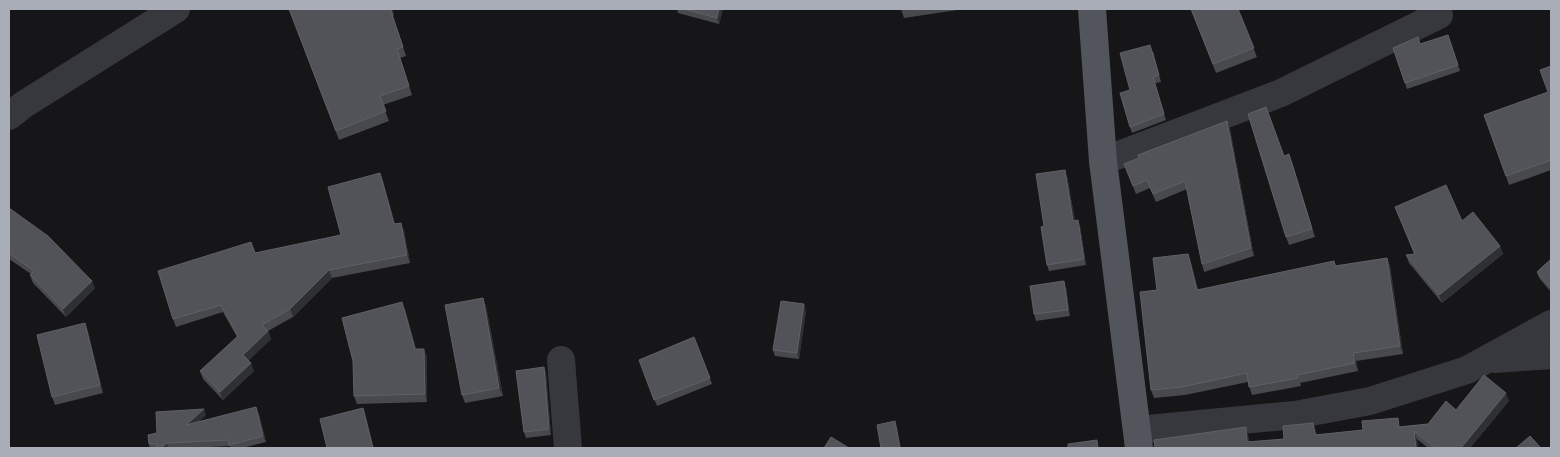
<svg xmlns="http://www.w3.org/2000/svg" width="1560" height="457" viewBox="0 0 1560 457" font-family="'Fira Sans',sans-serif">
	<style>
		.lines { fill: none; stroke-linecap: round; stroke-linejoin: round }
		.minor { stroke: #37383d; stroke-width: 28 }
		.major { stroke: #53555c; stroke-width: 28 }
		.wall { fill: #47494d }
		.shaded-wall { fill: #2f3033 }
		.building { fill: #525359; stroke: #5f6168 }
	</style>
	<rect width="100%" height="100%" fill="#161618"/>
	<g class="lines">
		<!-- minor -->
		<path class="minor" d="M9 116 23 105 176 9
			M1103 161 1281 93 1439 15
			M1495 359 1551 355
			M561 360 568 448
			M1137 430 1295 415 1370 401 1467 370 1551 324"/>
		<!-- major -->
		<path class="major" d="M1092 9 1103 161 1139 448"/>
	</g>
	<!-- wall -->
	<path class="wall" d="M289 9H392L394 15 393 16 406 56 400 58 412 95 383 105 389 121 339 140Z
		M677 9H723L719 24 678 13Z
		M901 9H964L904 18Z
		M1191 9H1238L1257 57 1216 73Z
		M1448 35 1460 71 1407 89 1393 48 1420 44Z
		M1153 51 1161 82 1155 83 1166 120 1132 133 1130 127V90Z
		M1551 66V170L1509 185 1484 115 1548 92Z
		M1230 129 1254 256 1204 272 1202 264 1187 189 1156 202 1150 188 1136 194 1124 164Z
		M1284 156 1292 162 1315 237 1289 245 1286 237Z
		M1067 176 1075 221 1080 226 1086 265 1049 271 1047 265 1044 226Z
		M383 181 395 224 404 230 410 263 332 278 293 317 268 331 271 339 248 361 254 371 223 400 203 379 200 371 237 337 223 312 176 327 173 319 255 253 341 235Z
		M1395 207 1462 221 1500 246 1503 254 1442 303 1409 263 1406 255 1414 254Z
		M9 208 95 288 66 317 33 283 30 275 31 274 9 259Z
		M1188 254 1198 290 1334 261 1336 266 1387 258 1390 266 1403 354 1356 361 1358 371 1300 383 1301 386 1252 395 1248 382 1185 395 1154 398 1151 390 1157 290Z
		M1551 259V292L1539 278 1537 272Z
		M1066 287 1070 316 1036 321 1034 314Z
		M483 298 486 306 503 396 465 403 462 395Z
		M405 309 416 349 427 357V402L357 404 354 396Z
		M806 311 799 359 775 356 773 350Z
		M85 323 88 332 103 393 55 405 52 397Z
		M694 337 712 384 657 406 639 360Z
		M544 367 546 373 551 435 526 438 524 432Z
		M1509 401 1470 448H1428L1417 439 1418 448H1155L1248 435 1249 442 1284 439 1313 423 1317 435 1428 424 1456 410Z
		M259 414 266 442 242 448H231L230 446 191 448H150L149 444 157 433 206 415 198 422Z"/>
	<!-- shaded-wall -->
	<path class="shaded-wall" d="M719 9H723L719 24 717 18Z
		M1227 121 1230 129 1254 256 1251 248Z
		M1065 170 1067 176 1076 227 1073 221Z
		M380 173 383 181 397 232 394 224Z
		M1078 220 1080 226 1086 265 1084 259Z
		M401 223 404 230 410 263 407 255Z
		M1500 246 1503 254 1442 303 1439 295Z
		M1188 254 1191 262 1200 298 1197 290Z
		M1387 258 1390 266 1403 354 1400 346Z
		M329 270 332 278 293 317 290 309Z
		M92 281 95 288 66 317 63 309Z
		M1064 281 1066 287 1070 316 1068 310Z
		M483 298 486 306 503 396 499 388Z
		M402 302 405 309 418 357 415 349Z
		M804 304 806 311 799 359 797 353Z
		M85 323 88 332 103 393 100 385Z
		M268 331 271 339 246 363 243 355Z
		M424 349 427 357V402L425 394Z
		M1353 353 1356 361 1358 371 1355 363Z
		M251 363 254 371 223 400 220 392Z
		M544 367 546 373 551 435 549 429Z
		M1506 393 1509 401 1470 448H1461Z
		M256 407 259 414 266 442 263 436Z
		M363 408 366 417 374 448H373Z
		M204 409 206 415 188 431 186 425Z
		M895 421 897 428 901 448H900Z
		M1313 423 1316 431 1317 443 1315 435Z
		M1246 427 1248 435 1250 448 1247 442Z
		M1414 431 1417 439 1418 448H1416Z
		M167 443 168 448H161Z"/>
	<!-- building -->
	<path class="building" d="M289 9H390L403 47 397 49 409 86 380 96 386 111 336 131Z
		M684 9H719L717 18Z
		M1191 9H1238L1254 48 1213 64Z
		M1448 35 1458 65 1405 83 1393 48 1418 37 1420 44Z
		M1150 45 1159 75 1153 77 1164 114 1130 127 1120 93 1130 90 1120 53Z
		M1551 66V160L1506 176 1484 115 1548 92 1540 70Z
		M1266 107 1284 156 1289 154 1312 229 1286 237 1248 114Z
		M1227 121 1251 248 1202 264 1185 181 1153 194 1147 180 1133 186 1124 164 1139 158 1138 155Z
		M1065 170 1073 221 1078 220 1084 259 1047 265 1041 227 1044 226 1036 174Z
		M380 173 394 224 401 223 407 255 329 270 290 309 262 325 268 331 243 355 251 363 220 392 200 371 238 336 221 305 173 319 158 271 251 242 255 253 341 235 328 187Z
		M1446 185 1462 221 1473 212 1500 246 1439 295 1406 255 1415 254 1395 207Z
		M9 208 48 236 92 281 63 309 30 275 34 271 9 253Z
		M1188 254 1197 290 1334 261 1335 266 1387 258 1400 346 1353 353 1355 363 1297 375 1298 378 1249 387 1247 373 1182 387 1151 390 1140 292 1157 290 1153 258Z
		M1551 259V289L1537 272Z
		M1064 281 1068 310 1034 314 1030 286Z
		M483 298 499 388 462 395 445 305Z
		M781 301 804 304 797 353 773 350Z
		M402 302 415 349H424L425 394 354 396 353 361 342 318Z
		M85 323 100 385 52 397 37 335Z
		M694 337 710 378 654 400 639 360Z
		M544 367 549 429 524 432 516 371Z
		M1484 375 1506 393 1461 448H1435L1414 431 1416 448H1155L1154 440 1246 427 1247 442 1284 439 1283 426 1313 423 1315 435 1363 430 1362 421 1398 418 1399 427 1428 424 1446 401 1456 410Z
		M256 407 263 436 229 445 228 440 167 443 161 448H157V444H149L148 435 157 433 156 412 204 409 186 425Z
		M363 408 373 448H327L320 419Z
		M895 421 900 448H881L877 425Z
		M1530 436 1541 448H1516Z
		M831 437 849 448H824Z
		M1097 440 1098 448H1068V444Z"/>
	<!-- border -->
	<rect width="1560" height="457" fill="none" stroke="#a8adb8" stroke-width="20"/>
</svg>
